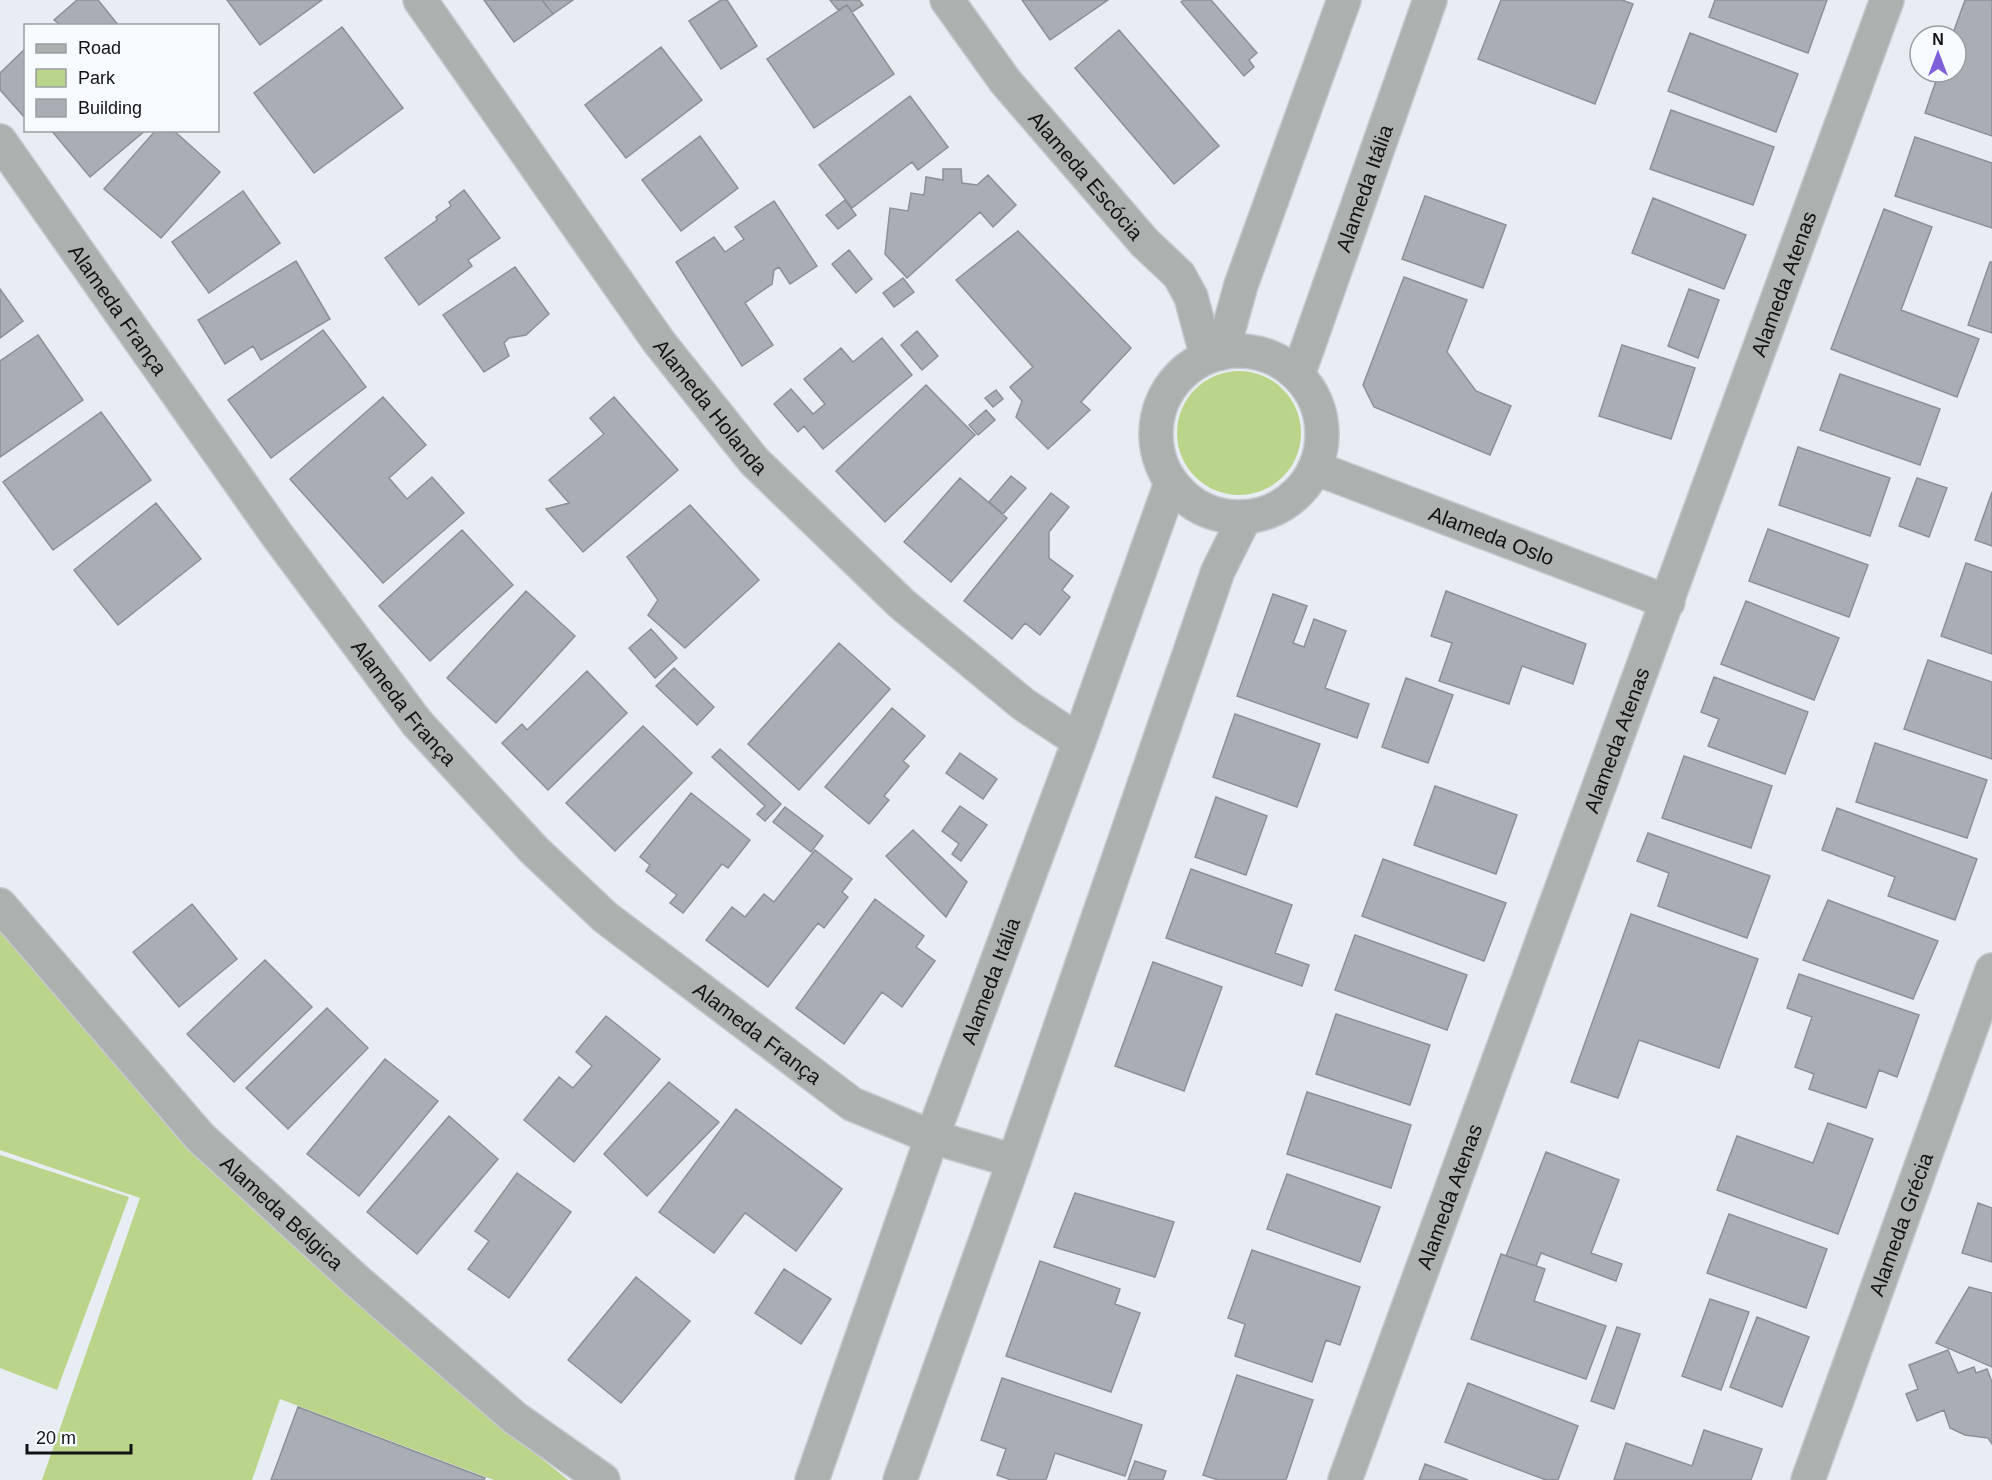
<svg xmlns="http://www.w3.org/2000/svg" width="1992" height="1480" viewBox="0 0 1992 1480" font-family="Arial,sans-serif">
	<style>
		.green { fill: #bad589 }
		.building { fill: #a9adb4; stroke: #8c9097; stroke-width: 1.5 }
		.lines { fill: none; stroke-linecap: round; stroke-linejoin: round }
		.minor-casing { stroke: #c6c9cf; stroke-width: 36 }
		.minor { stroke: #acb0ae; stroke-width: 33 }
		.labels { text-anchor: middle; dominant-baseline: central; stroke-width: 6; stroke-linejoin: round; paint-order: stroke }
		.street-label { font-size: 21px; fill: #111315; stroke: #f7fafe }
	</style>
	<rect width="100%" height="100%" fill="#e8ecf3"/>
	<!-- green -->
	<path class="green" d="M1177 433a62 62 0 1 1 124 0a62 62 0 1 1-124 0Z
		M0 928 166 1124 439 1375 568 1480H494L280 1399 252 1480H42L140 1198 0 1150Z
		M0 1155 129 1197 57 1390 0 1368Z"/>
	<!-- building -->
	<path class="building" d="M77 0H98L119 26H62L54 20Z
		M227 0H322L260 45Z
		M484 0H542L553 14 514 42Z
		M542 0H573L553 14Z
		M721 0H727L757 46 721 69 689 21Z
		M830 0H859L863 5 852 12 847 5 838 10Z
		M1022 0H1108L1050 40Z
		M1184 0H1211L1257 53 1249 60 1254 67 1244 76 1181 2Z
		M1501 0H1622L1633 4 1595 104 1478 59Z
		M1715 0H1827L1808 53 1709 17Z
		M1965 0H1992V136L1925 113 1939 72H1956V36H1952Z
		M847 5 894 74 814 128 767 59Z
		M342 27 403 108 314 173 254 93Z
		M1119 30 1219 146 1174 184 1075 68Z
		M1690 33 1798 74 1776 132 1668 91Z
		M661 47 702 100 626 158 585 105Z
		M26 48V119L0 90V73Z
		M910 96 948 147 918 170 912 162 852 208 819 165Z
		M1671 110 1774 147 1753 205 1650 169Z
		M51 130H146L90 177Z
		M156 130H173L220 172 161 238 104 189Z
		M700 136 738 188 681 231 642 180Z
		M1915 137 1992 163V228L1895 196Z
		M943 169H961L962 183 977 185 988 175 1016 205 993 227 980 212 907 278 885 254 890 208 908 211 911 193 924 195 926 177 943 180Z
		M464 190 500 238 468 260 472 266 419 305 385 258 437 220 436 217 451 206 449 202Z
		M243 191 280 243 209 293 172 242Z
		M1425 196 1506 225 1483 288 1402 259Z
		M1653 198 1746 235 1724 289 1632 253Z
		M845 200 856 215 838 229 826 215Z
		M774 201 817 266 790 284 779 267 774 270 772 284 745 303 773 345 742 366 676 262 714 237 725 252 744 239 735 227Z
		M1884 209 1932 227 1901 310 1979 339 1957 397 1831 349Z
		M1018 231 1131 348 1081 402 1090 410 1048 449 1016 417 1022 401 1010 387 1033 367 956 280Z
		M849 250 872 279 856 293 832 264Z
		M296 261 330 319 261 360 253 346 225 364 198 320Z
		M1990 262H1992V333L1968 325Z
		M515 267 549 314 526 335 509 338 504 343 509 356 484 372 443 315Z
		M1404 277 1467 300 1447 352 1476 391 1511 406 1490 455 1374 407 1363 385Z
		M903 278 914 292 894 307 883 293Z
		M0 289 23 321 0 338Z
		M1689 289 1719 300 1698 358 1668 346Z
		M323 330 366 387 271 458 228 400Z
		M917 331 938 356 922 370 901 345Z
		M38 335 83 400 0 457V361Z
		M882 338 912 375 823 449 804 426 798 432 774 404 791 389 813 414 825 404 804 379 841 348 853 362Z
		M1622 345 1695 368 1671 439 1599 416Z
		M1840 374 1940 409 1920 465 1820 430Z
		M926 385 975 435 885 522 836 471Z
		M996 390 1003 399 993 407 985 398Z
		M383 397 426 445 389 478 407 499 432 477 464 513 383 583 290 479Z
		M614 397 678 470 583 552 546 509 569 503 549 480 604 434 590 418Z
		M986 410 995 420 978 435 969 425Z
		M101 412 151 480 53 550 3 482Z
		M1798 447 1890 478 1870 536 1779 505Z
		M1011 476 1026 488 1003 514 989 502Z
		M960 478 1007 518 951 582 904 542Z
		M1917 478 1947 488 1929 537 1899 526Z
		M1992 492V546L1975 540Z
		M1051 493 1069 507 1049 532V558L1073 576 1062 590 1070 597 1040 635 1025 623 1012 639 964 601Z
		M156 503 201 559 118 625 74 570Z
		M690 505 759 580 685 648 648 615 658 600 627 557Z
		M1768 529 1868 565 1849 617 1749 581Z
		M462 530 513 585 430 661 379 606Z
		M1966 563 1992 572V654L1941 636Z
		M526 591 575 636 496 723 447 678Z
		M1446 591 1586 644 1573 684 1522 666 1509 704 1439 681 1452 643 1431 636Z
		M1273 594 1307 606 1293 643 1304 647 1314 619 1346 631 1325 688 1369 704 1357 738 1237 696Z
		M1746 601 1839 638 1814 700 1721 664Z
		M651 629 677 658 655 678 629 648Z
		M839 643 890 689 799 790 748 744Z
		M1928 660 1992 682V759L1904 729Z
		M674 668 714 707 697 725 656 686Z
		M587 671 627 713 548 790 502 743 522 724 527 730Z
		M1714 677 1808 712 1785 774 1708 746 1719 719 1701 712Z
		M1406 678 1453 695 1428 763 1382 747Z
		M892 708 925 736 903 761 909 766 884 796 889 800 869 824 825 787Z
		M1235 714 1320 744 1297 807 1213 777Z
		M643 726 692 773 615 851 566 803Z
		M1875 743 1987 780 1967 838 1856 802Z
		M720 749 781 804 765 821 757 814 765 806 712 757Z
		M960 753 997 779 983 799 946 773Z
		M1684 756 1772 786 1751 848 1662 818Z
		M1435 786 1517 815 1496 874 1414 845Z
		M691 793 750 840 728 868 722 864 683 913 670 903 677 895 646 871 650 865 640 857Z
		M1216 797 1267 816 1246 875 1195 857Z
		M960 806 987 825 961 861 952 854 959 844 942 831Z
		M785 807 823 836 811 852 773 822Z
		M1837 808 1977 859 1955 920 1888 896 1895 877 1822 850Z
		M913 830 967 882 946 917 886 856Z
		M1648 833 1770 876 1747 938 1658 906 1669 873 1637 861Z
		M815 850 852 879 842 892 848 897 824 928 818 923 768 987 706 940 732 907 745 917 764 894 774 902Z
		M1383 859 1506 903 1484 961 1362 916Z
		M1191 869 1292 905 1275 953 1309 965 1302 986 1166 938Z
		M875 899 924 936 916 947 935 961 902 1007 882 992 844 1044 796 1008Z
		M1828 900 1938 941 1913 999 1803 960Z
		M192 904 237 959 179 1007 133 952Z
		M1631 914 1758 959 1719 1068 1639 1040 1618 1098 1571 1082Z
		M1355 935 1467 975 1447 1030 1335 990Z
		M265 960 312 1007 234 1082 187 1034Z
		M1153 962 1222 987 1184 1091 1115 1066Z
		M1799 974 1919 1015 1897 1077 1879 1070 1866 1108 1809 1089 1814 1074 1795 1067 1812 1017 1787 1008Z
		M327 1008 368 1048 288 1129 246 1088Z
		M1336 1014 1430 1045 1410 1105 1316 1074Z
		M606 1016 660 1059 574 1162 524 1120 559 1077 573 1088 592 1066 576 1052Z
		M385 1059 438 1101 359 1196 307 1154Z
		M669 1082 719 1122 647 1196 604 1154Z
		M1307 1092 1411 1125 1391 1188 1287 1154Z
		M736 1109 842 1189 796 1251 745 1213 714 1253 659 1212Z
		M449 1116 498 1159 417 1254 367 1212Z
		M1828 1123 1873 1139 1838 1234 1717 1190 1737 1136 1813 1163Z
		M1546 1152 1619 1180 1591 1253 1622 1264 1616 1281 1541 1253 1536 1266 1506 1256Z
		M517 1173 571 1212 509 1298 468 1269 489 1241 475 1231Z
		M1287 1174 1380 1207 1360 1262 1267 1229Z
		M1075 1193 1174 1222 1155 1277 1054 1247Z
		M1978 1203 1992 1208V1262L1962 1253Z
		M1729 1214 1827 1249 1806 1308 1707 1273Z
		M1252 1250 1360 1287 1340 1345 1326 1340 1312 1382 1235 1356 1245 1324 1228 1318Z
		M1501 1254 1545 1269 1534 1301 1606 1326 1586 1379 1471 1339Z
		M1040 1261 1120 1289 1115 1304 1140 1313 1111 1392 1006 1356Z
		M784 1269 831 1299 801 1344 755 1313Z
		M636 1277 690 1321 621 1403 568 1360Z
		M1969 1287 1992 1293V1367L1936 1343Z
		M1710 1299 1749 1312 1721 1390 1682 1376Z
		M1757 1317 1809 1337 1782 1407 1730 1387Z
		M1617 1327 1640 1334 1614 1409 1591 1401Z
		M1948 1350 1958 1373 1974 1367 1976 1373 1987 1369 1992 1382V1444L1988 1438 1965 1435 1950 1428 1944 1410 1917 1421 1906 1394 1918 1389 1909 1365Z
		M1237 1375 1313 1400 1286 1480H1218L1203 1475Z
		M1002 1378 1142 1425 1125 1476 1055 1453 1046 1480H1011L997 1475 1006 1449 981 1440Z
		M1468 1383 1578 1426 1558 1480H1546L1445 1442Z
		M298 1407 485 1478 484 1480H271Z
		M1704 1430 1762 1449 1751 1480H1614L1626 1443 1692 1466Z
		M1135 1461 1166 1471 1163 1480H1128Z
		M1425 1464 1468 1480H1419Z"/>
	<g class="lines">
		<!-- minor casing -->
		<g class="minor-casing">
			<g id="minor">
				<path id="s1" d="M420 0 659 342 754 461 902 604 1023 704 1079 741"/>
				<path id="s2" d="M947 0 1005 81 1145 243 1179 275 1191 297 1207 357"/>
				<path id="s3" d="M0 141 277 535 417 723 534 850 605 917 852 1104 932 1137 1014 1161"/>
				<circle cx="1239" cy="434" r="83"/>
				<path d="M1222 353 1241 285 1344 0"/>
				<path id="s4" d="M1298 375 1430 0"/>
				<path id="s5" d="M1315 468 1668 602"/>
				<path id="s6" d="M0 905 200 1137 356 1280 515 1418 603 1480"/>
				<path id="s7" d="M812 1480 932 1137 1079 741 1171 483"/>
				<path d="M900 1480 1014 1161 1218 571 1245 517"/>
				<path id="s8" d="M1345 1480 1887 0"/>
				<path id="s9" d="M1808 1480 1992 970"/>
			</g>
		</g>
		<!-- minor -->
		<use href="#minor" class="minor"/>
	</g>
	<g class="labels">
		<!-- street labels -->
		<g class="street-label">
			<text stroke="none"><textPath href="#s2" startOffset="224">Alameda Escócia</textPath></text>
			<text stroke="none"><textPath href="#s4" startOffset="198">Alameda Itália</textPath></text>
			<text stroke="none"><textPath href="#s8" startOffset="1274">Alameda Atenas</textPath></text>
			<text stroke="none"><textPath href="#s3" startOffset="206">Alameda França</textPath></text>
			<text stroke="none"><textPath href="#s1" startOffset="500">Alameda Holanda</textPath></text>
			<text stroke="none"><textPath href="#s5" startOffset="189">Alameda Oslo</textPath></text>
			<text stroke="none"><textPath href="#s3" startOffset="692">Alameda França</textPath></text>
			<text stroke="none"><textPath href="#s8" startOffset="788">Alameda Atenas</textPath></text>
			<text stroke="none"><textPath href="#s7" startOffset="530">Alameda Itália</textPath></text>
			<text stroke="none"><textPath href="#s3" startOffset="1178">Alameda França</textPath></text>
			<text stroke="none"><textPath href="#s8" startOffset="302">Alameda Atenas</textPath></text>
			<text stroke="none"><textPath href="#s6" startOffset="418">Alameda Bélgica</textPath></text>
			<text stroke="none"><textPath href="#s9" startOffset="272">Alameda Grécia</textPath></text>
		</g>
	</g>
	<!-- legend -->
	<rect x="24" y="24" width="195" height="108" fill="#f7fafe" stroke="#9b9ea1" stroke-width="1.5"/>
	<rect x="36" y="44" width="30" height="9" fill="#acb0ae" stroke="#9b9ea1" stroke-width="1.5"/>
	<text x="78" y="54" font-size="18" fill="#111315">Road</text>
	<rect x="36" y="69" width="30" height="18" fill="#bad589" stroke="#9b9ea1" stroke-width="1.5"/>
	<text x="78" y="84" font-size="18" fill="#111315">Park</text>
	<rect x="36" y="99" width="30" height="18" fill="#a9adb4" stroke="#9b9ea1" stroke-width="1.5"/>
	<text x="78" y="114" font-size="18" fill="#111315">Building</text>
	<!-- north arrow -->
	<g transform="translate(1938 54)"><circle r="28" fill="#f7fafe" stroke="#9b9ea1" stroke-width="1.5"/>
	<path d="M0-4.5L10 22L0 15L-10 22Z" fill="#7d5fda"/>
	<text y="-9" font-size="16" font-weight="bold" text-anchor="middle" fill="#111315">N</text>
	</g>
	<!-- scale -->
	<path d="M27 1444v9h104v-9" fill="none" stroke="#111315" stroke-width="3"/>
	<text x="36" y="1444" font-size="18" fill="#111315" stroke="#f7fafe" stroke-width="4.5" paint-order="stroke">20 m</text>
</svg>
